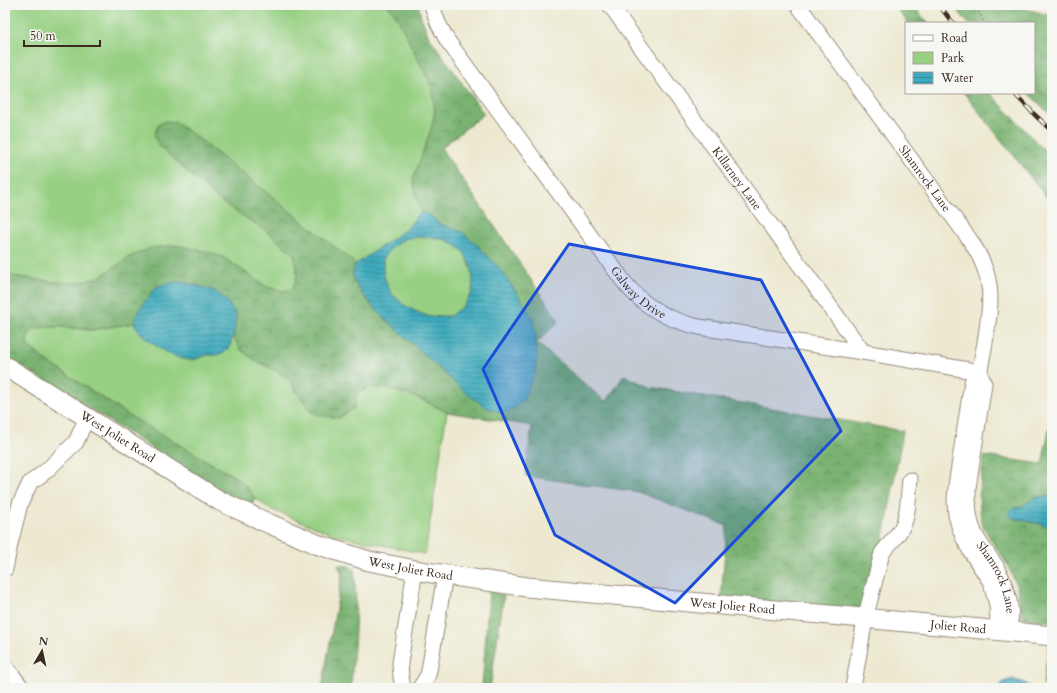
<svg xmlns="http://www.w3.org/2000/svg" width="1057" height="693" viewBox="0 0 1057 693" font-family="Cardo,serif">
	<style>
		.green { fill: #97d083; stroke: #697d50 }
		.forest { fill: url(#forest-crowns); stroke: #5a6e48 }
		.water { fill: url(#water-rules); stroke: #3c6a6e; fill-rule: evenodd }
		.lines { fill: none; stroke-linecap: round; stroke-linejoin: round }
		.minor-casing { stroke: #948a78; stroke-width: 17 }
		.major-casing { stroke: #948a78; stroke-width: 21 }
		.path { stroke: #948a78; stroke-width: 2; stroke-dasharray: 1 3; stroke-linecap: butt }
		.minor { stroke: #fff; stroke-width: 15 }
		.major { stroke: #fff; stroke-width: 19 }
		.rail-casing { stroke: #3b2a1e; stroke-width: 4.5 }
		.rail { stroke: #f6f6f2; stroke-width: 3; stroke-dasharray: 9; stroke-linecap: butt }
		.marked { fill: #1d4ed8; fill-opacity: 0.2; stroke: #1d4ed8; stroke-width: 3; stroke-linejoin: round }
		.labels { text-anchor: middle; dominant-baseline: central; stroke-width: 3; stroke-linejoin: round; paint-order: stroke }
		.street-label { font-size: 12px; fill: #3b2a1e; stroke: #f6f6f2 }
	</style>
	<defs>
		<pattern id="forest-crowns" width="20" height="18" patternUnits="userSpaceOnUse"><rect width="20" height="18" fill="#79b271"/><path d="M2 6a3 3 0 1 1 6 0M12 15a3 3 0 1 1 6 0" fill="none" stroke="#64915c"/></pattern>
		<pattern id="water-rules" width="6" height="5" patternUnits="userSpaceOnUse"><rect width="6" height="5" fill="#3eaabd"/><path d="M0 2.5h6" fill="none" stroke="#358b99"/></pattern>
	</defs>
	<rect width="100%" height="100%" fill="#f6f6f2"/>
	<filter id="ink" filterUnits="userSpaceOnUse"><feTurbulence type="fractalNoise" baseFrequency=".025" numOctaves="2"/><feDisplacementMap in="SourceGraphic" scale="8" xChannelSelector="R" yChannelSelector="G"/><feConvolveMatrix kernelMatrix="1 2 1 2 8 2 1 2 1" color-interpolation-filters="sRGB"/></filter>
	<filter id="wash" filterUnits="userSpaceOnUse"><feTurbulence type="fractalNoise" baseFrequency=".012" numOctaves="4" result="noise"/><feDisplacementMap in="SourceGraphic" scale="16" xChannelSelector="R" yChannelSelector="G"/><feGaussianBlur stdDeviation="0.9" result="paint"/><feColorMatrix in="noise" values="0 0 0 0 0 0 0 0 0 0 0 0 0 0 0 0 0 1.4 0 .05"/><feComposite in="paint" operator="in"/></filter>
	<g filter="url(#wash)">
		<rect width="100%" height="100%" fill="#ede9d1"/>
		<!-- green -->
		<path class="green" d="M5 5H387L396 15 432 87 435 111 431 130 422 154 417 200 422 213 417 215 408 228 356 264 198 138 265 230 294 254 297 269V276L293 288 285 291 267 287 98 278 77 283 54 282 5 275Z
			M416 237H430L444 239 454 244 464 252 471 267 473 278 472 293 463 306 450 316 430 317 415 311 404 305 393 295 387 285 383 272V259L390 249 399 242 407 238Z
			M134 323 135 326 155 345 167 353 183 359 193 360 208 355H215L229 349 233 336 241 350 286 376 297 392 354 408 357 395C361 392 366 387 370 387 392 385 427 402 447 412L425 554 335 535 270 509 255 498 248 488 235 477 128 415 45 360 27 345 28 336 33 329 46 327H64L91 330Z"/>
		<!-- forest -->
		<path class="forest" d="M387 5H419L420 14 428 35 484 114 441 148 559 321 537 343 606 402 624 375 650 387 903 431 871 611 721 599 727 526 638 492 525 476 532 426 447 412 418 398 385 388 368 387 357 395 354 408 339 418 322 416 311 412 286 376 256 361 241 350 233 336 236 314 223 297 212 290 196 285 179 282 156 287 139 310 134 323 91 330 64 327H46L33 329 28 336 27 345 45 360 128 415 235 477 248 488 255 498 252 504 247 505 221 491 5 356V275L54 282 77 283 98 278 129 257 151 248 176 245 201 250 223 257 267 287 284 291 293 288 297 276V269L294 254 265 230 221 202 159 146 154 136 158 125 165 121 175 122 198 138 356 264C354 268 352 271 353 276 354 294 402 334 417 347L532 318 523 302 501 270 452 228 439 224 435 219 429 215 422 213 417 200 413 179 431 130 435 111 432 87 396 15Z
			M894 5H913L928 23H908Z
			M953 5H1019L1023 8 1052 16V116L1028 93H1034V23H968Z
			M964 93H990L1039 145 1052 157V204Z
			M1052 414V622L1028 619 1022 615 1017 586 1007 564 991 540 981 523 979 496 984 456 1042 464Z
			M338 565 349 566 354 569C358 608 354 647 351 686V688H322L342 574Z
			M489 591 504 595 490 688H482Z
			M1049 643 1052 644V687L1043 685Z"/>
		<!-- water -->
		<path class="water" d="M422 213 429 215 435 219 439 224 462 232 476 244 501 270 523 302 532 318 535 333 537 357 534 375 523 400 510 411 501 413 489 409 467 394 378 312 357 287 353 277V270L356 264 408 228 417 215ZM416 237H430L444 239 454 244 464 252 471 267 473 278 472 293 463 306 450 316 430 317 415 311 404 305 393 295 387 285 383 272V259L390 249 399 242 407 238Z
			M179 282C193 285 213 287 224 298 229 303 232 309 236 314 235 328 234 344 223 354 218 355 212 355 207 355 202 356 197 359 192 360 176 361 140 339 134 323L139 310 156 287 164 284Z
			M1044 496 1052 497V528L1041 524 1015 519 1011 517 1008 514 1009 511 1011 509 1023 506 1035 497Z
			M1012 679 1025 683 1031 688H999L1003 682Z"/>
	</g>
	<g filter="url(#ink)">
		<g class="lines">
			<!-- minor casing -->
			<g class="minor-casing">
				<g id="minor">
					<path id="s1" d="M432 5 438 23 447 40 624 282C644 307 668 320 699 327L863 352 980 372"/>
					<path id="s2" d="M610 5 757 206 863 352"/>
					<path id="s3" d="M798 5 970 240C995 277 992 300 985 342 984 350 980 366 980 373 981 377 983 381 984 384L968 488C968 504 968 520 975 534 980 546 990 556 997 568 1004 581 1013 606 1010 621 1009 624 1006 628 1003 631L998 622 997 604 990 581 971 552 965 541 960 529 956 515 955 500 956 486 972 382 980 372"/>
					<path d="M5 569 10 544 20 504 30 483 46 471 76 442 87 417"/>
					<path d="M5 666 22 688"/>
					<path d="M403 688 401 677 400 663 415 570"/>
					<path d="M420 688 428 675 430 665 445 575"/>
					<path d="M853 688 865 619 882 553C888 545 896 538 901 529 909 517 908 494 910 480"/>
				</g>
			</g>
			<!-- major casing -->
			<g class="major-casing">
				<g id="major">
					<path id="s4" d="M5 366 220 501 270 524 319 545 369 561 426 572 527 587 1003 631 1052 636"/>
				</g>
			</g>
			<!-- path -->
			<path class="path" d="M976 5 984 23
				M1034 87C1041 92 1045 99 1052 105"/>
			<!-- minor -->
			<use href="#minor" class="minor"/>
			<!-- major -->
			<use href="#major" class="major"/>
			<!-- rail casing -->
			<g class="rail-casing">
				<path id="rail" d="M939 5 953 23
					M1014 93 1035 115 1052 131"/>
			</g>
			<!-- rail -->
			<use href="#rail" class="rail"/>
		</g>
	</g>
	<!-- marked area -->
	<path class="marked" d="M569 244 761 280 841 431 675 603 555 535 483 369Z"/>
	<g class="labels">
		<!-- street labels -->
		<g class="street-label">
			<text stroke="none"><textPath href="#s2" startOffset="215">Killarney Lane</textPath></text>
			<text stroke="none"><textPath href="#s3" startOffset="215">Shamrock Lane</textPath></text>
			<text stroke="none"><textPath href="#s1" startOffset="356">Galway Drive</textPath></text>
			<text stroke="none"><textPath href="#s4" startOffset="133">West Joliet Road</textPath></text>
			<text stroke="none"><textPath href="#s4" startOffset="457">West Joliet Road</textPath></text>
			<text stroke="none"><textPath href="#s3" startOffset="642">Shamrock Lane</textPath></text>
			<text stroke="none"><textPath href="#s4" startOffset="781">West Joliet Road</textPath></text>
			<text stroke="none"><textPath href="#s4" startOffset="1008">Joliet Road</textPath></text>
		</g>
	</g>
	<!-- margin -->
	<rect width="1057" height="693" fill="none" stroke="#f6f6f2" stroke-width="20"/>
	<!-- legend -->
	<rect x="905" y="22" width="130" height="72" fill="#f6f6f2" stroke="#aba49d"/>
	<rect x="913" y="35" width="20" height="6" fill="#ffffff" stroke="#aba49d"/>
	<text x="941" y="42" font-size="12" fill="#3b2a1e">Road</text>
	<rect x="913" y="52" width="20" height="12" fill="#97d083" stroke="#aba49d"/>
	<text x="941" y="62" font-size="12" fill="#3b2a1e">Park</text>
	<rect x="913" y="72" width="20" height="12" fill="url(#water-rules)" stroke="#aba49d"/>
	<text x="941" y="82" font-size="12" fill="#3b2a1e">Water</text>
	<!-- north arrow -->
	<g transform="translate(42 651) rotate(9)" stroke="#f6f6f2" stroke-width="3" paint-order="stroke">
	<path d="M0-3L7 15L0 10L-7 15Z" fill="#3b2a1e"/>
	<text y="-6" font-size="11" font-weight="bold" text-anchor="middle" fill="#3b2a1e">N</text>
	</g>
	<!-- scale -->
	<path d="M24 40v6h76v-6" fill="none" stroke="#3b2a1e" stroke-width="2"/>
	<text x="30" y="40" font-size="12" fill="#3b2a1e" stroke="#f6f6f2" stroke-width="3" paint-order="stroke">50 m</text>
</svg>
